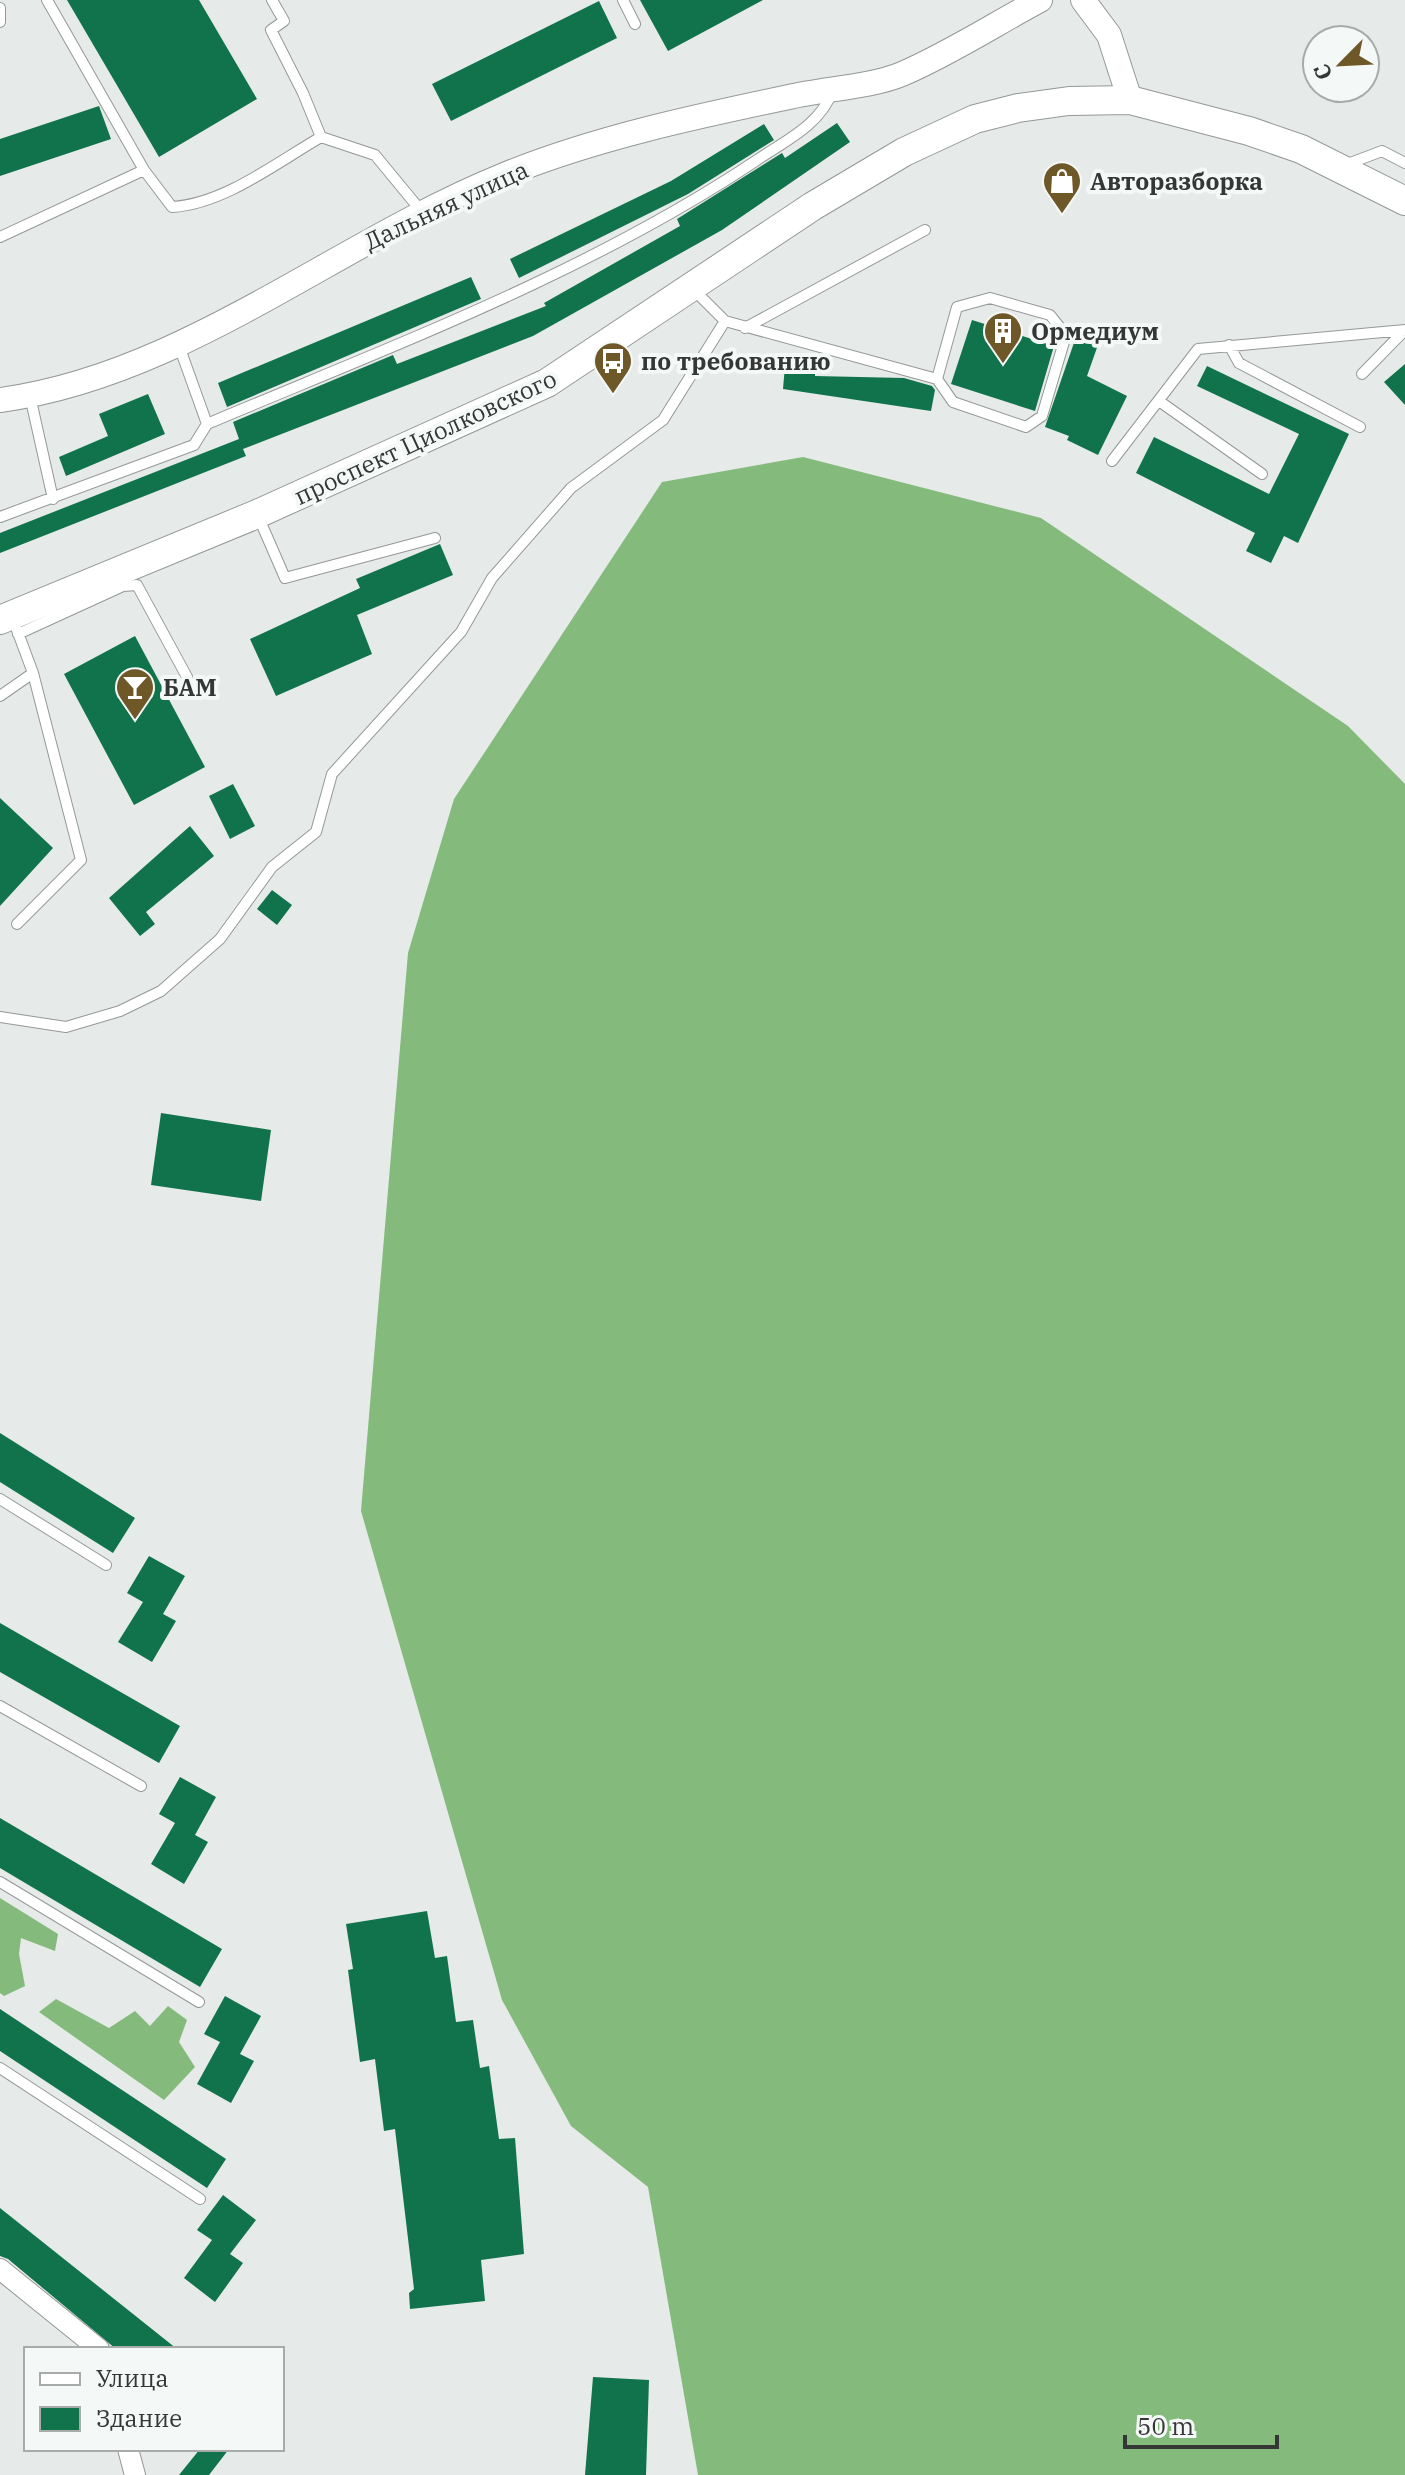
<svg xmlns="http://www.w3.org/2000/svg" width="1405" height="2475" viewBox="0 0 1405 2475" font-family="'IBM Plex Serif',serif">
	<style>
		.forest { fill: #84bb7c }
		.building { fill: #10734c }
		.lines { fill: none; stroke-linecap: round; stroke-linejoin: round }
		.service-casing { stroke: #949897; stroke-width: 12 }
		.minor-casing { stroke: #949897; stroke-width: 22 }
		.tertiary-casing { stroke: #949897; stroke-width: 26 }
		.secondary-casing { stroke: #949897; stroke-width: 30 }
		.service { stroke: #fff; stroke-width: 10 }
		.minor { stroke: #fff; stroke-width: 20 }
		.tertiary { stroke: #fff; stroke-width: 24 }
		.secondary { stroke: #fff; stroke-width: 28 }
		.labels { text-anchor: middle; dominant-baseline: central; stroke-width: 8; stroke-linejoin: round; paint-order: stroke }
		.poi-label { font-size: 24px; font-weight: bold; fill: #353736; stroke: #f4f8f7; text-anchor: start }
		.street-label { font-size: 24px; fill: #353736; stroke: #f4f8f7 }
	</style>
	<rect width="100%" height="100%" fill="#e6eae9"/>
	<!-- forest -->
	<path class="forest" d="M803 457 1041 518 1348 726 1405 784V2475H698L648 2187 571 2126 502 2000 361 1511 408 953 454 799 662 482Z
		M0 1898 58 1934 55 1951 21 1938 19 1954 25 1986 4 1996 0 1993Z
		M56 1999 109 2028 135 2011 150 2026 168 2006 187 2020 179 2042 195 2067 164 2100 39 2012Z"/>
	<!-- building -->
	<path class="building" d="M67 0H199L257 99 159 157Z
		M640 0H763L668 51Z
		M599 1 617 38 451 121 432 84Z
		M99 106 111 139 0 176V139Z
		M837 123 850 142 722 230 533 336 243 449 246 456 0 553V533L239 439 233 422 393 355 397 364 546 306 544 303 680 226 677 219 782 153 785 158Z
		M764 124 774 140 688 194 519 278 510 259 671 181Z
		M471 277 481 299 227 407 218 383Z
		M972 320 1054 346 1035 411 951 384Z
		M1077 334 1099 342 1087 376 1127 396 1098 455 1067 440 1069 436 1045 427Z
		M1405 364V405L1384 382Z
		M785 366 815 367V376L904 378 932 386 935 390 931 411 783 389Z
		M1207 366 1349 434 1298 543 1284 536 1271 563 1246 551 1255 533 1136 473 1154 437 1269 494 1299 434 1197 386Z
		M148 394 165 434 66 476 59 457 108 436 99 414Z
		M440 544 453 575 357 615 372 654 276 696 250 639 360 588 356 579Z
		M135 636 205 767 134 805 64 674Z
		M233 784 255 826 230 839 209 796Z
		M0 798 53 848 0 906Z
		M190 826 214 856 146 912 155 924 140 936 109 898Z
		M272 890 292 905 277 925 257 909Z
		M161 1113 271 1130 261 1201 151 1185Z
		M0 1433 135 1518 113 1553 0 1482Z
		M149 1556 185 1576 163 1614 176 1621 152 1662 118 1642 143 1602 127 1593Z
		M0 1623 180 1726 159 1763 0 1672Z
		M180 1777 216 1797 195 1835 208 1842 184 1884 151 1864 175 1823 159 1814Z
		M0 1818 222 1949 200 1987 0 1868Z
		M427 1911 435 1958 447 1956 456 2022 473 2020 480 2068 489 2066 499 2139 515 2138 524 2254 481 2260 485 2301 410 2309 409 2293 414 2289 395 2129 384 2131 375 2059 360 2062 348 1970 353 1969 346 1924Z
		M225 1996 261 2016 240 2054 254 2061 231 2103 197 2084 220 2042 204 2034Z
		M0 2009 226 2159 207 2188 0 2051Z
		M223 2195 256 2220 230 2254 243 2263 215 2302 184 2278 212 2240 197 2230Z
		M0 2208 177 2349H116L8 2259 0 2256Z
		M593 2377 649 2380 646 2475H585Z
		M200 2449H229L209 2475H179Z"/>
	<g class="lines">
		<!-- service casing -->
		<g class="service-casing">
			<path id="service" d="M47 0 144 170 172 207C224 204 276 163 321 137
				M272 0 284 21 271 30 303 93 321 137 375 155 422 212
				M623 0 635 24
				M0 8V22
				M1345 165 1382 151 1405 163
				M0 237 144 170
				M693 289 725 321 937 379 953 402 1026 427 1042 416 1066 335 1050 315 990 298 957 307 937 379
				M745 328 925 230
				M178 343 207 424
				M1229 345 1239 363 1360 427
				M1362 374 1405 330
				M30 396 53 499
				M1159 401 1262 474
				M1112 461 1198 349 1405 330
				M258 516 285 578 435 538
				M0 517 194 445 207 424C394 345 588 273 757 160 785 141 820 125 832 92
				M18 634 123 586 137 585 187 677
				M0 696 33 673 17 630
				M17 924 81 860 33 673
				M0 1017 66 1027 120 1011 161 991 220 939 272 867 316 832 332 774 461 632 492 578 571 488 663 420 725 321
				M0 1499 106 1565
				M0 1706 141 1786
				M0 1882 199 2002
				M0 2068 200 2199"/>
		</g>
		<!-- minor casing -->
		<g class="minor-casing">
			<path id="minor" d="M0 2269 99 2349
				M128 2449 135 2475"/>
		</g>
		<!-- tertiary casing -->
		<g class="tertiary-casing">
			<path id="tertiary" d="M1083 0 1109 35 1130 100
				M0 400C182 376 336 243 504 175 595 138 694 117 789 97 823 89 871 87 902 74 949 54 995 24 1040 0"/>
		</g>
		<!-- secondary casing -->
		<g class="secondary-casing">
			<path id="secondary" d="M0 620 257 514 547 383 813 206 904 152 975 119 1018 108 1069 101 1130 100 1249 131 1301 149 1405 201"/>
		</g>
		<!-- service -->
		<use href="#service" class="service"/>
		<!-- minor -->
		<use href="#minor" class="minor"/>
		<!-- tertiary -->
		<use href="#tertiary" class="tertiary"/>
		<!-- secondary -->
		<use href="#secondary" class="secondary"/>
	</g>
	<!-- icons -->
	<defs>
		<g id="shop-pin" transform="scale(2)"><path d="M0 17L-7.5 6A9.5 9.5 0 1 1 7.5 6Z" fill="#6e5827" stroke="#f4f8f7"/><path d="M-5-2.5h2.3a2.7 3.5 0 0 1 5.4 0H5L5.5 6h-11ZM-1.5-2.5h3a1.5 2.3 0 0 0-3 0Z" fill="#fff"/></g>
		<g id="building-pin" transform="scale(2)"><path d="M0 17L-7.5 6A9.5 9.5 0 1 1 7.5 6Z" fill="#6e5827" stroke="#f4f8f7"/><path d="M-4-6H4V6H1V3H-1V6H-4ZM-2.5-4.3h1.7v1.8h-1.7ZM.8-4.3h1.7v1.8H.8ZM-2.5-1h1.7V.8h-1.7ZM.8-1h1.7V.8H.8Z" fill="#fff"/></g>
		<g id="bus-pin" transform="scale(2)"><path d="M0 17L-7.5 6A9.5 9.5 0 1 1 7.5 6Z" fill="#6e5827" stroke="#f4f8f7"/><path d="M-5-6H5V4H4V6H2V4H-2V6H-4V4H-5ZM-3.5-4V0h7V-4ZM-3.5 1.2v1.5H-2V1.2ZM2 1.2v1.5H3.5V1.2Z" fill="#fff"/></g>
		<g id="bar-pin" transform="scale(2)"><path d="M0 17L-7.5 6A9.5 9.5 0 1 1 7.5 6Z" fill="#6e5827" stroke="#f4f8f7"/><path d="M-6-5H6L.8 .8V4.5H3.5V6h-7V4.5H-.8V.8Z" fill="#fff"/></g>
	</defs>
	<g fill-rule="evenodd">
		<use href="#shop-pin" x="1062" y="181"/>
		<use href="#building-pin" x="1003" y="331"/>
		<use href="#bus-pin" x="613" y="361"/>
		<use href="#bar-pin" x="135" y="687"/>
	</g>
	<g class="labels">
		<!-- poi labels -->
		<g class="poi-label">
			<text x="1090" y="181">Авторазборка</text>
			<text x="1031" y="331">Ормедиум</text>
			<text x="641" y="361">по требованию</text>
			<text x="163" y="687">БАМ</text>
		</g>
		<!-- street labels -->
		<g class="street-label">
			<text transform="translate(446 205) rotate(-25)">Дальняя улица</text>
			<text transform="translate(425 437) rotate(-25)">проспект Циолковского</text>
		</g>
	</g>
	<!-- legend -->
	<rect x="24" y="2347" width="260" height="104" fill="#f4f8f7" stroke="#a8abaa" stroke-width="2"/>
	<rect x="40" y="2373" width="40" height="12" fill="#ffffff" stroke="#a8abaa" stroke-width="2"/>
	<text x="96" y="2387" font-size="24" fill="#353736">Улица</text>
	<rect x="40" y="2407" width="40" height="24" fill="#10734c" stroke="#a8abaa" stroke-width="2"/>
	<text x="96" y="2427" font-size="24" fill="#353736">Здание</text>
	<!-- north arrow -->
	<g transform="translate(1341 64) rotate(246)"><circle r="38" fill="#f4f8f7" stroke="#a8abaa" stroke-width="2"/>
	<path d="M0-6L14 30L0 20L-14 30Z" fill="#6e5827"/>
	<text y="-12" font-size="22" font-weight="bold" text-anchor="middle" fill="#353736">С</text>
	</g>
	<!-- scale -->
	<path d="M1125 2435v12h152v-12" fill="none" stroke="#353736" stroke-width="4"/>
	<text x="1137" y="2435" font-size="24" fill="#353736" stroke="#f4f8f7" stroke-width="6" paint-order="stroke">50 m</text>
</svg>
